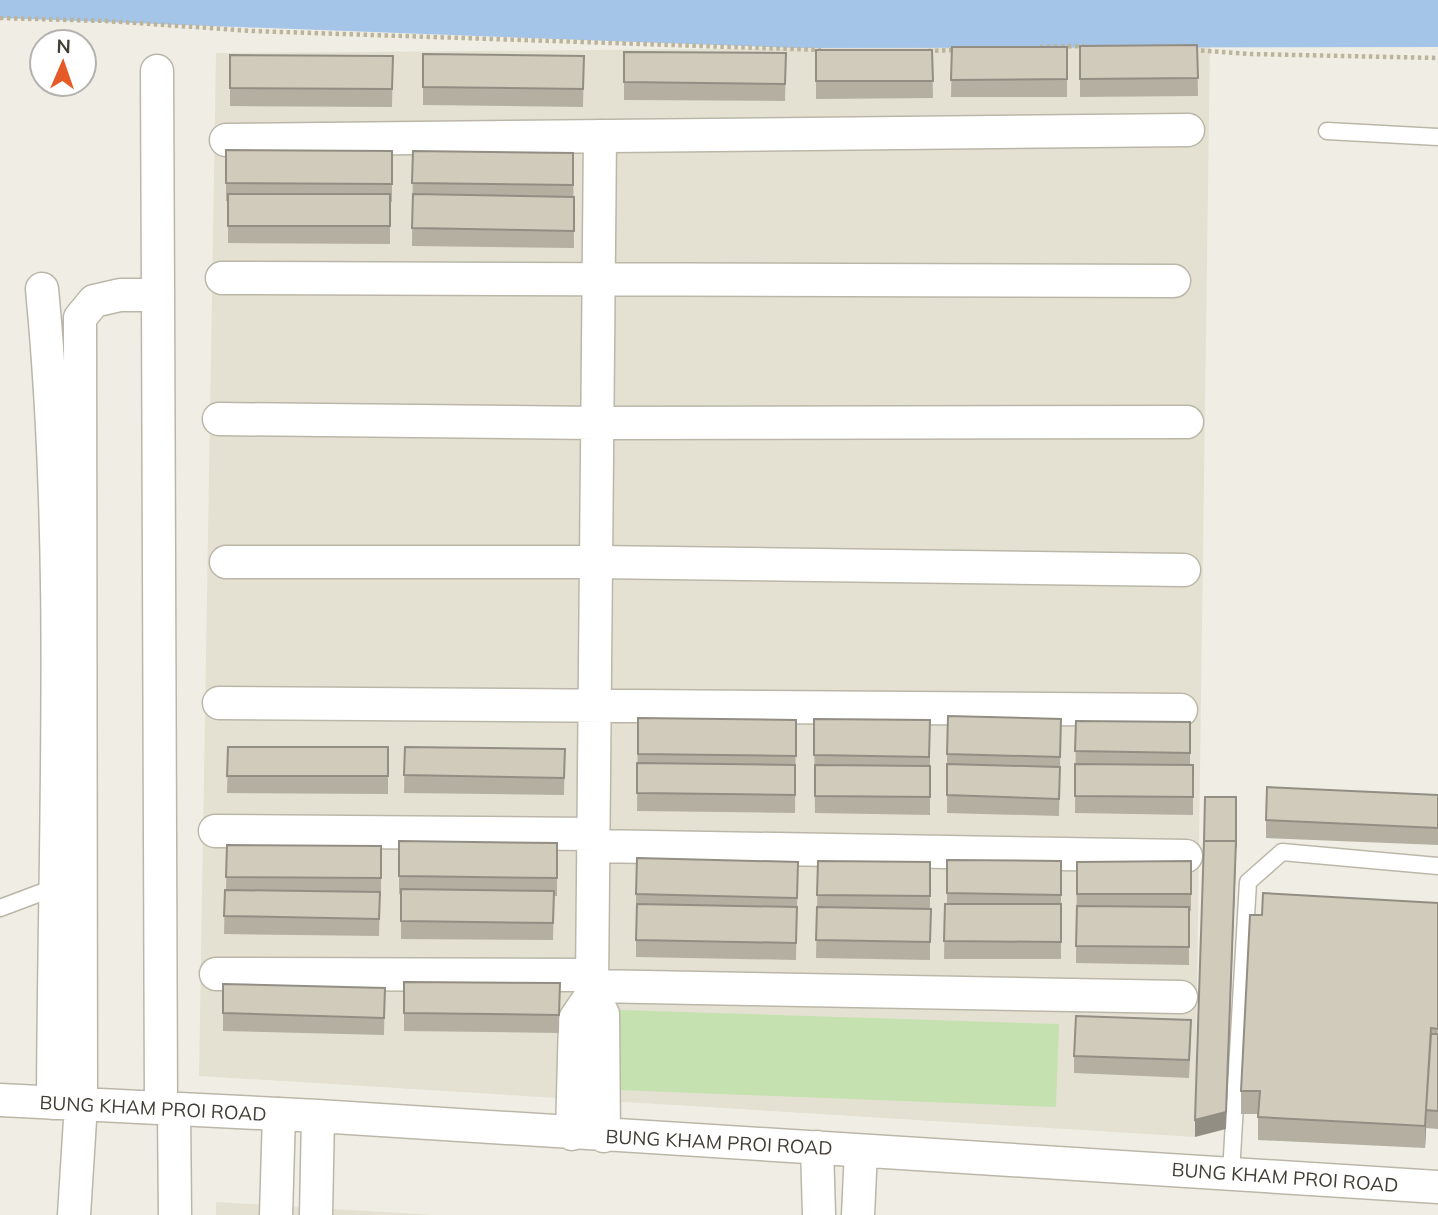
<svg xmlns="http://www.w3.org/2000/svg" width="1438" height="1215" viewBox="0 0 1438 1215" font-family="Mulish,sans-serif">
	<style>
		.residential { fill: #e4e1d3 }
		.green { fill: #c5e1b0 }
		.water { fill: #a5c5e8 }
		.lines { fill: none; stroke-linecap: round; stroke-linejoin: round }
		.lane-casing { stroke: #bbb7a8; stroke-width: 19 }
		.street-casing { stroke: #bbb7a8; stroke-width: 35 }
		.path { stroke: #bbb49b; stroke-width: 4.5; stroke-dasharray: 3.5 3.5; stroke-linecap: butt }
		.lane { stroke: #fff; stroke-width: 16 }
		.street { stroke: #fff; stroke-width: 32 }
		.wall { fill: #b4afa1 }
		.shaded-wall { fill: #928e83 }
		.building { fill: #d1cbbb; stroke: #928e83; stroke-width: 2 }
		.labels { text-anchor: middle; dominant-baseline: central; stroke-width: 5; stroke-linejoin: round; paint-order: stroke }
		.street-label { font-size: 19px; fill: #423e35; stroke: #fff }
	</style>
	<rect width="100%" height="100%" fill="#f0eee4"/>
	<!-- residential -->
	<path class="residential" d="M1210 45 1195 1137 199 1076 216 53Z
		M216 1202 436 1215H216Z"/>
	<!-- green -->
	<path class="green" d="M620 1010 1059 1024 1056 1107 619 1090Z"/>
	<!-- water -->
	<path class="water" d="M0 0H1438V47L794 48 0 18Z"/>
	<g class="lines">
		<!-- lane casing -->
		<g class="lane-casing">
			<path id="lane" d="M1327 131 1438 137
				M0 908 56 887
				M1231 1173 1248 882 1282 852 1438 866"/>
		</g>
		<!-- street casing -->
		<g class="street-casing">
			<path id="street" d="M600 136 592 986V994L603 1014 604 1136
				M226 140 1188 130
				M222 278 1174 281
				M42 289C68 559 54 832 53 1103
				M158 295 161 1108
				M219 419 596 423 1187 422
				M226 562H595L1184 570
				M219 703 1181 710
				M215 831 593 834
				M593 846 1186 856
				M216 974 592 975
				M592 986 1181 997
				M0 1100 318 1116 1438 1187
				M174 1109 175 1215
				M572 1134 575 1019 592 994
				M817 1147 819 1215
				M74 1215 81 1104 80 318 94 301 120 295H158L157 71
				M276 1215 279 1114
				M316 1215 318 1116
				M858 1215 861 1151"/>
		</g>
		<!-- path -->
		<path class="path" d="M0 18 106 21 253 31 821 50
			M1040 47 1084 46
			M1194 50 1250 54 1438 58
			M928 51 954 50"/>
		<!-- lane -->
		<use href="#lane" class="lane"/>
		<!-- street -->
		<use href="#street" class="street"/>
	</g>
	<!-- wall -->
	<path class="wall" d="M1197 45 1198 96 1080 97V46Z
		M952 47H1067V97H951Z
		M816 50H932L933 98 816 99Z
		M624 52 786 53 785 101 624 100Z
		M423 54 584 56 583 107 423 105Z
		M230 55 393 56 392 107 230 106Z
		M226 150 392 151V202H390V244L228 243V201H226Z
		M413 151 573 153 574 248 412 246Z
		M638 718 796 720 795 813 637 811Z
		M814 719 930 720V815L815 813Z
		M1061 719 1059 816 947 813V754Z
		M1076 721 1190 722V765H1193V815L1075 813Z
		M228 747H388V794L227 793Z
		M405 747 565 749 564 795 404 793Z
		M1438 795V845L1266 838V820Z
		M399 841 557 843V896H554L553 940 401 939V894H399Z
		M227 845 381 846V896H380L379 936 224 934 225 890H226Z
		M947 860 1061 861V959H944L945 904H947Z
		M818 861 930 862V960L816 958Z
		M1191 861V911H1189V965L1076 963 1077 862Z
		M798 862 796 960 636 957V894Z
		M1438 903V1129L1426 1128 1425 1148 1258 1140V1114H1241V1091L1262 915Z
		M404 982 560 983 559 1033 404 1031Z
		M223 984 385 988 384 1035 223 1031Z
		M1191 1038 1189 1078 1074 1073V1056Z"/>
	<!-- shaded-wall -->
	<path class="shaded-wall" d="M1236 797V859L1226 1129 1195 1137V1120Z
		M1426 1110V1128L1425 1148V1126Z"/>
	<!-- building -->
	<path class="building" d="M1197 45 1198 78 1080 79V46Z
		M952 47H1067V79L951 80Z
		M816 50H932L933 81H816Z
		M624 52 786 53 785 84 624 82Z
		M423 54 584 56 583 89 423 87Z
		M230 55 393 56 392 89 230 88Z
		M226 150 392 151V184L226 183Z
		M413 151 573 153V185L412 183Z
		M228 194H390V226H228Z
		M413 194 574 197V231L412 228Z
		M948 716 1061 719 1060 757 947 754Z
		M638 718 796 720V756L638 754Z
		M814 719 930 720 929 757 814 755Z
		M1076 721 1190 722V753L1075 751Z
		M228 747H388V776H227Z
		M405 747 565 749 564 778 404 775Z
		M637 763 795 765V795L637 793Z
		M947 764 1060 767 1059 799 947 795Z
		M1075 764 1193 765V797L1075 796Z
		M815 765 930 766V797L815 796Z
		M1267 787 1438 795V828L1266 820Z
		M1205 797H1236V847V841H1204Z
		M399 841 557 843V878L399 876Z
		M1204 841H1236L1226 1112 1195 1120Z
		M227 845 381 846V878L226 877Z
		M637 858 798 862 797 898 636 894Z
		M947 860 1061 861V895L947 893Z
		M818 861 930 862V896L817 895Z
		M1191 861V894H1077V862Z
		M401 889 554 891 553 923 401 921Z
		M225 890 380 892 379 919 224 916Z
		M1263 893 1438 903V1029L1431 1028 1425 1126 1258 1117 1260 1091H1241L1250 915H1262Z
		M637 904 797 907 796 943 636 940Z
		M945 904H1061V942L944 941Z
		M1077 906 1189 907V947L1076 946Z
		M817 907 931 909 930 942 816 940Z
		M404 982 560 983 559 1015 404 1013Z
		M223 984 385 988 384 1018 223 1013Z
		M1076 1016 1191 1020 1189 1060 1074 1056Z
		M1431 1034H1438V1111L1426 1110Z"/>
	<g class="labels">
		<!-- street labels -->
		<g class="street-label">
			<text transform="translate(153 1108) rotate(3)">BUNG KHAM PROI ROAD</text>
			<text transform="translate(719 1142) rotate(3)">BUNG KHAM PROI ROAD</text>
			<text transform="translate(1285 1177) rotate(4)">BUNG KHAM PROI ROAD</text>
		</g>
	</g>
	<!-- north arrow -->
	<g transform="translate(63 63) rotate(2)"><circle r="33" fill="#ffffff" stroke="#b3b2ae" stroke-width="2"/>
	<path d="M0-5L12 26L0 18L-12 26Z" fill="#e55a26"/>
	<text y="-10" font-size="19" font-weight="bold" text-anchor="middle" fill="#423e35">N</text>
	</g>
</svg>
